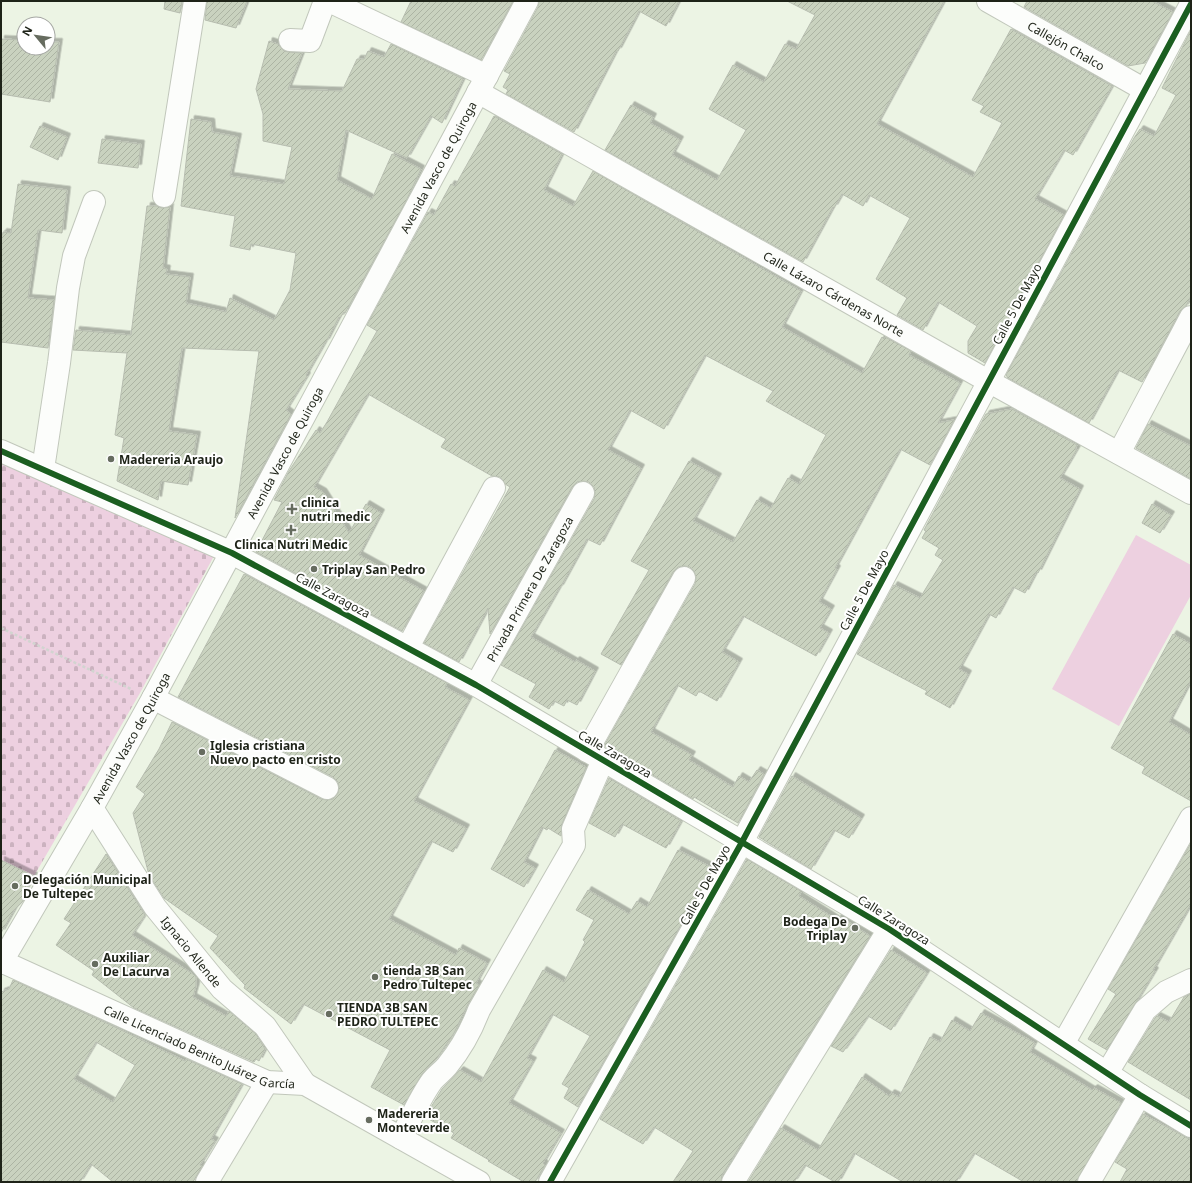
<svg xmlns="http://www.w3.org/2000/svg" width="1192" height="1183" viewBox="0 0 1192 1183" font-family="'Noto Sans',sans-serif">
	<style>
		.cemetery { fill: url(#cemetery-stones) }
		.park { fill: #edd0e0 }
		.building { fill: url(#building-hatch); stroke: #b7bdb0; fill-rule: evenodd; filter: url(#shadow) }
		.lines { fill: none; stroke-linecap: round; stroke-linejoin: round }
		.minor-casing { stroke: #c1c7bb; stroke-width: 24 }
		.path { stroke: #d2d4d0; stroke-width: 2.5; stroke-dasharray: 3 2; stroke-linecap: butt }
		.minor { stroke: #fcfdfb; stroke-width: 22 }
		.cycleway-casing { stroke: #fff; stroke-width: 8 }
		.cycleway { stroke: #1b5e20; stroke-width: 6 }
		.poi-dot { fill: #666c5f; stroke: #fff; stroke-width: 1.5 }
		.labels { text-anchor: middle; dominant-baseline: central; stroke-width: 4; stroke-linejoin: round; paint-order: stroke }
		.street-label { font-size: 12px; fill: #1e2318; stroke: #fff }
		.poi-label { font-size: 12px; font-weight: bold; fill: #1e2318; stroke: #fff; text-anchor: start }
	</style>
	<defs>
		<pattern id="cemetery-stones" width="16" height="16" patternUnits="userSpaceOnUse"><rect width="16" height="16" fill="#edd0e0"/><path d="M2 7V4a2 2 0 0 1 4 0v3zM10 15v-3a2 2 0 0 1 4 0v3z" fill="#cbb2bf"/></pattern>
		<pattern id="building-hatch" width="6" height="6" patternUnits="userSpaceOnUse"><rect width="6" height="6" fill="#c9d2bf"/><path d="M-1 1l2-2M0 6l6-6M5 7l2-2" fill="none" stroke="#acb4a3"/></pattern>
		<filter id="shadow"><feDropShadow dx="3.5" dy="-3.5" stdDeviation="0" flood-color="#0004"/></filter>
	</defs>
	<rect width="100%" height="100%" fill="#ecf4e4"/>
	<!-- cemetery -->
	<path class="cemetery" d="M1 463 215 554 140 693 34 876 1 860Z"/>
	<!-- park -->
	<path class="park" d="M1136 535 1191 565V595L1119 726 1052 689Z"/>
	<!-- building -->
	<path class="building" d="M165 1H182L180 13 164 9Z
		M207 1H247L236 28 205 20Z
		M411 1H513L481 60 401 22Z
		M539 1H679L666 26 639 11 618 51H616L574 132 506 94 508 90 503 87 510 74 504 71 538 7Z
		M787 1H944L877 124 973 177 1002 123 980 112 984 106 972 100 1011 29 1112 86 1073 155 1064 150 1035 199 1064 215 985 363 968 353V341L977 326 938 302 923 330 897 315 907 298 876 279 910 218 869 195 863 206 842 194 834 208 833 207 803 262 605 150 631 105 653 117 650 123 680 140 672 155 717 180 746 130 709 109 733 65 764 82 785 44 796 49 815 15Z
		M1027 1H1152L1173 12 1145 63 1128 66 1024 7Z
		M1191 30V296L1186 306 1180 311 1142 382 1118 370 1089 423 1008 378 1006 375 1134 138 1140 129 1154 136 1176 95 1162 88Z
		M1 39 24 40V48H48V42H59L50 102 1 94Z
		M269 41 278 44 284 51 289 52 302 53 288 89 342 91 357 59H364L368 51 384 57 391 44 463 79 442 123 431 116 407 158 346 130 337 180 372 199 392 154 421 169 406 201 345 313 344 312 340 318 339 317 326 342H325L306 375 307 376 286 410 291 414 235 518 259 351 182 348 169 431 197 435 188 485 161 481 158 500 117 481 124 438 115 435 127 353 73 350 76 330 131 335 147 206H157L162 208 170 207 163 268 167 269 166 274 190 277 186 303 226 312 230 298 274 320 290 290 296 253 251 244 250 250 230 246 235 216 181 206 191 119 211 122 212 132 238 137 230 176 284 184 292 147 263 141V114L256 89Z
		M494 116 562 154 544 190 573 206 593 171 801 291 782 327 862 373 882 337 884 339 885 337 911 351 909 355 960 383 938 423 954 420 930 465 900 449 835 568 837 569 819 602 831 609 820 628 829 633 816 656 743 616 722 652 739 662 717 701 699 691 696 696 677 685 651 732 692 755 689 760 733 787 739 776 749 782 757 770 764 774 738 823 694 797 693 799 604 746 695 584 696 577 694 571 690 567 684 566 678 567 673 572 621 665 601 654 649 570 631 561 689 461 718 477 693 521 733 542 757 500 771 508 788 478 799 484 826 435 766 401 773 391 705 355 664 429 630 410 608 450 641 468 600 545 587 539 560 588H559L531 637 575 662 576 660 595 671 577 705 567 700 564 706 554 701 549 709 529 697 536 684 501 665 594 499 595 493 594 487 589 482 582 481 577 482 572 487 490 634 488 608 459 662 424 643 510 487 505 484 500 477 492 476 441 447 446 439 368 394 314 487 323 492 349 533 366 504 381 513 359 555 424 591 402 631 256 552 282 502 274 500 289 471 316 430 320 433 327 422 377 331 367 325 428 212 434 215 451 184 455 186Z
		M40 126 67 137 58 160 30 147Z
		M102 139 141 144 138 168 98 163Z
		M18 184 67 190 62 233 38 230 28 298 54 300 48 348 1 342V234H3V232L11 233Z
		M1012 409 1077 445 1075 449H1077L1060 478 1080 489 1038 573 1036 572 1025 593 1013 587 996 618 989 614 959 669 968 674 950 708 925 694 927 691 857 654 894 585 920 598 943 560 935 555 939 548 922 538 926 531 924 530 986 414Z
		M1148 424 1191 446V479L1136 448Z
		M1152 504 1171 515 1160 533 1142 523Z
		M244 574 447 683 445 687 469 700 414 801 466 828 453 852 431 841 389 919 456 955 459 948 487 963 476 983 479 985 468 1004 454 1033 437 1058 422 1074 404 1105 371 1087 390 1050 303 1004 291 1024 244 988 245 985 210 948 218 936 164 898 149 875 133 813 145 794 136 787 159 749 172 722 321 799 327 800 333 799 338 793 339 787 338 782 333 777 178 697Z
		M1173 634 1191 644V680L1169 722 1191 735V801L1142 773 1145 767 1111 748Z
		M555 750 586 767 562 824 561 836 548 828 547 830 542 827 524 862 535 868 524 887 491 869Z
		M792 776 861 818 849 838 834 830 811 869 759 837Z
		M609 778 681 821 666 848 622 824 615 837 589 823Z
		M1191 843V904L1153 970 1155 971 1107 1050 1088 1039 1116 994 1108 989Z
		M678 850 713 868 578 1107 564 1098 569 1088 562 1084 590 1036 552 1014 527 1058 533 1061 509 1103 561 1133 543 1163 545 1165 535 1182H524L488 1161 489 1160 451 1138 454 1133 425 1117 442 1089 460 1070 481 1082 543 970 564 982 585 942 583 940 594 920 576 910 588 890 629 914 637 901 647 907Z
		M106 854 145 915 132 935 193 974 196 977V986L193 997 226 1016 229 1011 256 1034 265 1049 259 1061 256 1059 254 1062 134 1008 92 975 94 971 56 945 71 923 64 919Z
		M747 859 799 890 801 892 799 896 837 920 839 916 870 936 722 1175 721 1182H673L693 1151 654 1127 643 1144 600 1119Z
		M1 860 34 876 23 895 26 896 22 902 14 910 1 933Z
		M891 950 927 973 891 1030 868 1016 843 1052 831 1046Z
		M13 980 115 1027 185 1061 186 1059 242 1084 211 1139 215 1141 200 1165 202 1166 193 1182H113L91 1164 80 1182H1V992L9 989ZM96 1042 135 1065 113 1102 74 1079Z
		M1191 994V1100L1128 1062 1155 1018 1157 1016 1169 1022 1184 997Z
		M981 1013 1035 1043 1030 1052 1092 1090 1094 1088 1121 1103 1076 1182H1024L974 1153 956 1182H903L854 1153 838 1182H835L805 1165 794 1182H748L781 1128 818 1150 862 1077 889 1096 891 1093 899 1097 930 1037 940 1042 952 1020 970 1031Z
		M1143 1114 1191 1140V1182H1120L1127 1169 1115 1162Z"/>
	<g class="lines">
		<!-- minor casing -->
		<g class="minor-casing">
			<g id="minor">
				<path d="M329 1 487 76"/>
				<path id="s1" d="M988 1 1145 90"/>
				<path d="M290 40 310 41 325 1"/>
				<path id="s2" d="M478 92 988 381 1191 493"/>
				<path d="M164 196 195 1"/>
				<path d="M1 451 232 553 476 685 889 929 1140 1095 1191 1126"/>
				<path d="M1119 453 1191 317"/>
				<path d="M43 469 59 363 68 288 74 256 94 202"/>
				<path d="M408 647 494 488"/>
				<path id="s3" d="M476 685 583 493"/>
				<path d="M153 698 327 788"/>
				<path d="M587 751 684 578"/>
				<path id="s4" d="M92 808 155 907 222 989 265 1026 305 1084"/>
				<path id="s5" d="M1 961 267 1082 305 1084 479 1182"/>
				<path id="s6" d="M1 963 92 808 153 698 527 1"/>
				<path d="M1063 1044 1191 818"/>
				<path d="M1107 1073 1145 1010 1166 992 1191 980"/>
				<path d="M401 1138C411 1119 419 1099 432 1081 437 1075 442 1072 447 1066 461 1049 471 1031 479 1010L574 845 573 829 603 760"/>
				<path d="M207 1182 267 1082"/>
				<path d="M550 1182 742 842 1191 4"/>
				<path d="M733 1182 889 929"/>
				<path d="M1089 1182 1140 1095"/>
			</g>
		</g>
		<!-- path -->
		<path class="path" d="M1 628 131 689"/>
		<!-- minor -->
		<use href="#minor" class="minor"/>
		<!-- cycleway casing -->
		<g class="cycleway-casing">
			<path id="cycleway" d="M1 451 232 553 476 685 889 929 1140 1095 1191 1126
				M550 1182 742 842 1191 4"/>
		</g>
		<!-- cycleway -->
		<use href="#cycleway" class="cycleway"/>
	</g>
	<!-- markers -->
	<g class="poi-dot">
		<circle cx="111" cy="459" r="4"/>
		<path d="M290 503h4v4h4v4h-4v4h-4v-4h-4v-4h4z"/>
		<path d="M289 524h4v4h4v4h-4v4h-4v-4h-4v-4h4z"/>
		<circle cx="314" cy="569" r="4"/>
		<circle cx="202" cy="752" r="4"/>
		<circle cx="15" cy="886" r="4"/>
		<circle cx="855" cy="928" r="4"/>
		<circle cx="95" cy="964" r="4"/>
		<circle cx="375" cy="977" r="4"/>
		<circle cx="329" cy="1014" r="4"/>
		<circle cx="369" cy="1120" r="4"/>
	</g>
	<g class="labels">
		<!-- street labels -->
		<g class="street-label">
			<text stroke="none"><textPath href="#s1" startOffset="90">Callejón Chalco</textPath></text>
			<text stroke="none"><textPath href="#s6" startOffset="908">Avenida Vasco de Quiroga</textPath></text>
			<text stroke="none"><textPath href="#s2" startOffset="409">Calle Lázaro Cárdenas Norte</textPath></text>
			<text transform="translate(1017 304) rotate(-62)">Calle 5 De Mayo</text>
			<text stroke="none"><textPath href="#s6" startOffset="584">Avenida Vasco de Quiroga</textPath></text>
			<text stroke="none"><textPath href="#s3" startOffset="110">Privada Primera De Zaragoza</textPath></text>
			<text transform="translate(864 590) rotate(-62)">Calle 5 De Mayo</text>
			<text transform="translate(333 595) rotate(28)">Calle Zaragoza</text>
			<text stroke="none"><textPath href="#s6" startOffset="260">Avenida Vasco de Quiroga</textPath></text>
			<text transform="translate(615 754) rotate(30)">Calle Zaragoza</text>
			<text transform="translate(705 885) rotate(-61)">Calle 5 De Mayo</text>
			<text transform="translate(894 920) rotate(32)">Calle Zaragoza</text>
			<text stroke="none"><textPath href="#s4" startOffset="175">Ignacio Allende</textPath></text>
			<text stroke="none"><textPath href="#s5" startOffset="217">Calle Licenciado Benito Juárez García</textPath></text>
		</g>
		<!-- poi labels -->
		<g class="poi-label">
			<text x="119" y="459">Madereria Araujo</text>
			<text x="301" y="502">clinica<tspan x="301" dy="14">nutri medic</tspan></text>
			<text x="291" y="544" text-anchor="middle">Clinica Nutri Medic</text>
			<text x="322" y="569">Triplay San Pedro</text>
			<text x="210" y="745">Iglesia cristiana<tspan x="210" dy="14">Nuevo pacto en cristo</tspan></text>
			<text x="23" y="879">Delegación Municipal<tspan x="23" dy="14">De Tultepec</tspan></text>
			<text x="847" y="921" text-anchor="end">Bodega De<tspan x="847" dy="14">Triplay</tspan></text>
			<text x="103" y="957">Auxiliar<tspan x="103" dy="14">De Lacurva</tspan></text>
			<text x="383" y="970">tienda 3B San<tspan x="383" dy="14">Pedro Tultepec</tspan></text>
			<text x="337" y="1007">TIENDA 3B SAN<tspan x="337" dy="14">PEDRO TULTEPEC</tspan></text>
			<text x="377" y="1113">Madereria<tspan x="377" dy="14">Monteverde</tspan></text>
		</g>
	</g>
	<!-- border -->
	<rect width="1192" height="1183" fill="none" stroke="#1e2318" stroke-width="4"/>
	<!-- north arrow -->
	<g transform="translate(36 36) rotate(299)"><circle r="19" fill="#ffffff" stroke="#a5a7a3"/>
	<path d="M0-3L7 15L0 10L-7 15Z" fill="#666c5f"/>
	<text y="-6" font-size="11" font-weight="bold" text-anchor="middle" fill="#1e2318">N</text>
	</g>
</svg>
